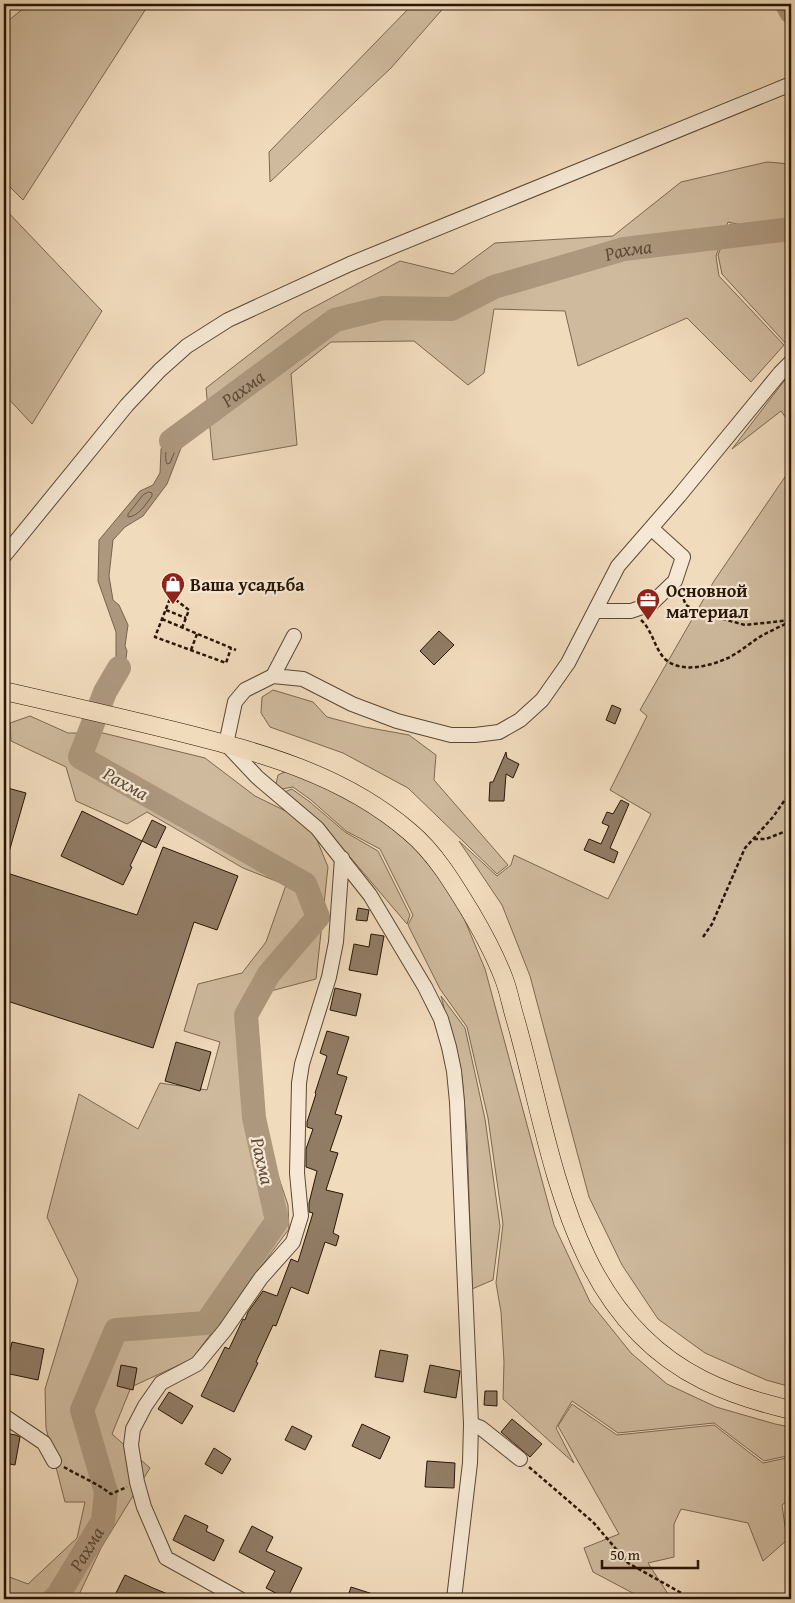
<svg xmlns="http://www.w3.org/2000/svg" width="795" height="1603" viewBox="0 0 795 1603" font-family="'Gentium Book Plus',serif">
	<style>
		.green { fill: #cfba9e; stroke: #7c6852 }
		.water { fill: #ad987e; stroke: #78644e }
		.lines { fill: none; stroke-linecap: round; stroke-linejoin: round }
		.shore { stroke: #6b5742; stroke-width: 1 }
		.river { stroke: #ad987e; stroke-width: 24 }
		.building { fill: #917c65; stroke: #291605 }
		.minor-casing { stroke: #5b4733; stroke-width: 16 }
		.major-casing { stroke: #291605; stroke-width: 19 }
		.path { stroke: #291605; stroke-width: 2.5; stroke-dasharray: 4 2.5; stroke-linecap: butt }
		.minor { stroke: #f6e8d4; stroke-width: 14 }
		.major { stroke: #f1dbbd; stroke-width: 18 }
		.labels { text-anchor: middle; dominant-baseline: central; stroke-width: 4.5; stroke-linejoin: round; paint-order: stroke }
		.poi-label { font-size: 18px; font-weight: bold; fill: #291605; stroke: #f6e8d4; text-anchor: start }
		.water-label { font-size: 19px; font-style: italic; fill: #5e4a35; stroke: #f6e8d4 }
	</style>
	<rect width="100%" height="100%" fill="#f1dbbd"/>
	<filter id="stains"><feTurbulence type="fractalNoise" baseFrequency=".004" numOctaves="4"/><feColorMatrix values="0 0 0 0 .2 0 0 0 0 .09 0 0 0 0 .02 0 0 0 .5 -.17"/></filter>
	<radialGradient id="worn" r=".72"><stop offset=".6" stop-color="#630" stop-opacity="0"/><stop offset="1" stop-color="#630" stop-opacity=".3"/></radialGradient>
	<!-- green -->
	<path class="green" d="M29 4H149L23 200 4 181V24Z
		M413 4H447L391 68 270 182 269 152Z
		M767 162 791 164V236L728 222 716 256 719 276 784 345 751 382 687 318 578 366 565 311 494 309 484 373 468 385 414 341 331 342 291 374 297 445 213 460 206 388 303 313 400 261 453 274 495 243 613 236 681 182Z
		M4 208 102 311 32 424 4 394Z
		M730 224 791 238V343L788 346 722 274 718 255Z
		M791 372V425L781 411 732 449Z
		M791 468V1387L766 1380 705 1353 658 1319 622 1265 589 1197 530 976 502 905 459 841 497 876 511 865 514 855 608 899 651 814 610 790 647 716 640 710 714 581Z
		M273 690 313 702 327 717 365 727 409 735 436 755 434 780 508 865 497 874 408 788 343 753 270 727 261 713 262 697Z
		M30 716 68 733H103L205 758 255 796 310 823 328 867 316 979 248 997 262 1080 259 1119 288 1205 289 1229 192 1359 131 1387 112 1434 150 1468 101 1548 77 1599H4V1575L28 1584 77 1538 85 1502H65L46 1428 45 1389 78 1280 47 1217 79 1094 138 1129 160 1083 207 1090 220 1042 184 1031 198 984 242 973 266 942 286 885 243 868 147 812 127 824 76 801 66 767 11 741 10 723Z
		M287 771 351 797 398 829 434 867 461 911 485 969 554 1225 590 1302 631 1353 667 1384 716 1407 775 1424 791 1427V1455L764 1461 714 1423 618 1433 572 1401 556 1428 574 1463 503 1399 504 1362 501 1312 496 1283 503 1224 488 1118 467 1027 440 989 408 925 413 915 380 849 346 831 311 800 293 787 282 789 276 784 278 775Z
		M292 789 310 802 345 832 378 851 410 915 407 924 327 830 284 792Z
		M441 996 465 1028 485 1119 500 1226 493 1280 472 1289 467 1133 462 1076Z
		M572 1404 617 1435 714 1425 763 1463 791 1457V1498L782 1505 787 1540 763 1561 748 1523 681 1509 674 1524V1557L648 1563 670 1597 667 1599H644L593 1572 584 1548 619 1534 558 1426Z"/>
	<!-- water -->
	<path class="water" d="M191 417 201 426 181 448 167 484 143 516 125 527 113 540 109 576 113 600 119 605 128 625 125 646 127 651 124 673 112 688 109 697 98 695 116 662V632L98 581 99 540 140 491 153 485 160 473 161 449 168 436Z"/>
	<g class="lines">
		<!-- shore -->
		<path class="shore" d="M186 428 189 429V431L177 446 170 463 167 464C161 448 175 437 186 428Z
			M149 492 152 493V496C145 505 139 516 128 517V514L143 495Z"/>
		<!-- river -->
		<g class="river">
			<path d="M787 4 791 12"/>
			<path id="s1" d="M171 441 335 320 383 308 451 309 494 287 624 249 791 229"/>
			<path id="s2" d="M54 1599 57 1597 103 1521 106 1492 82 1410 116 1330 206 1323 277 1221 254 1118 246 1015 269 974 318 917 305 884 80 757 105 692 119 668"/>
		</g>
	</g>
	<!-- building -->
	<path class="building" d="M439 631 454 645 434 665 420 651Z
		M612 705 621 709 615 724 606 720Z
		M506 752 507 758 519 764 513 778 506 774 504 801H489L490 782H493Z
		M4 787 26 793 7 859H4Z
		M621 800 629 804 610 848 618 852 614 863 584 850 589 839 601 844 609 826 602 823 607 812 613 814Z
		M82 811 142 841 130 866 132 867 123 885 61 856Z
		M152 820 166 827 156 848 142 841Z
		M163 847 238 876 217 930 194 922 153 1048 4 1000V872L137 915Z
		M358 908 369 910 367 921 356 920Z
		M371 934 384 936 377 975 349 970 354 944 369 947Z
		M335 988 361 994 356 1016 330 1010Z
		M327 1031 349 1037 337 1074 347 1077 335 1114 342 1116 330 1151 338 1153 326 1190 343 1194 333 1233 339 1236 336 1246 325 1242 308 1294 291 1287 276 1326 273 1325 256 1362 258 1363 234 1412 201 1396 225 1347 229 1349 243 1319 245 1320 248 1312 263 1291 277 1296 291 1259 298 1262 313 1213 309 1212V1203L317 1171 306 1167V1149L313 1129 307 1127V1122L316 1094 315 1093 327 1056 320 1053Z
		M176 1042 211 1052 200 1091 165 1081Z
		M12 1342 44 1349 38 1380 5 1373Z
		M380 1350 408 1355 403 1382 375 1377Z
		M121 1365 137 1368 133 1390 117 1386Z
		M430 1365 460 1371 456 1398 424 1392Z
		M485 1391H497V1406L484 1405Z
		M169 1392 193 1406 182 1424 158 1409Z
		M512 1419 542 1444 530 1457 501 1432Z
		M362 1424 390 1437 380 1459 352 1446Z
		M292 1426 312 1436 305 1450 285 1440Z
		M4 1433 16 1435 20 1437 15 1465 4 1463Z
		M214 1448 231 1459 222 1474 205 1464Z
		M427 1461 455 1463 454 1488 425 1487Z
		M185 1515 208 1526 206 1531 224 1540 214 1561 173 1540Z
		M252 1526 273 1537 266 1551 302 1568 287 1599 266 1588 275 1571 239 1552Z
		M125 1575 153 1588 180 1599H113Z
		M351 1587 382 1597 381 1599H347Z"/>
	<g class="lines">
		<!-- minor casing -->
		<g class="minor-casing">
			<path id="minor" d="M4 556 127 405 160 370 187 346 228 320 350 264 791 84
				M595 611H631L651 604 675 581 683 557 651 528
				M273 676 294 636
				M4 1416 44 1443 54 1461
				M471 1424 481 1428 520 1459
				M240 1599 166 1558 144 1507 137 1482 131 1445 133 1429 145 1406 161 1383 197 1364 225 1330 261 1278 293 1242 301 1216 297 1173 299 1083 302 1064 329 977 336 942 342 858
				M454 1599 470 1463 471 1424 457 1102 454 1071 449 1047 441 1019 425 987 370 895 317 828 257 777 226 744 235 702 245 690 273 676 303 679 352 704 397 721 451 735H475L499 732 520 720 542 700 568 663 618 566 679 496 780 373 791 362"/>
		</g>
		<!-- major casing -->
		<g class="major-casing">
			<path id="major" d="M4 691C61 704 118 717 175 731 259 752 343 774 410 832 435 853 453 883 470 911 483 933 495 955 504 979 509 992 511 1005 515 1018 553 1149 566 1312 703 1380 731 1394 761 1403 791 1410"/>
		</g>
		<!-- path -->
		<path class="path" d="M681 593 686 605 698 612 745 625 791 620
			M166 610 186 618
			M162 619 236 650
			M641 620C653 631 654 648 665 659 681 674 710 666 728 658 740 652 751 642 763 635 772 630 782 626 791 621
			M182 628 189 610 171 596 155 637 226 663 231 648
			M191 650 197 634
			M788 830 791 835
			M754 839H766L791 829
			M703 937 712 924 745 848 773 817 791 791
			M64 1467C79 1476 97 1483 111 1494L127 1487
			M529 1467 593 1522 628 1563 692 1599"/>
		<!-- minor -->
		<use href="#minor" class="minor"/>
		<!-- major -->
		<use href="#major" class="major"/>
	</g>
	<!-- icons -->
	<defs>
		<g id="shop-pin" transform="scale(1.25)"><path d="M0 17L-7.5 6A9.5 9.5 0 1 1 7.5 6Z" fill="#8f2418" stroke="#f6e8d4"/><path d="M-5-2.5h2.3a2.7 3.5 0 0 1 5.4 0H5L5.5 6h-11ZM-1.5-2.5h3a1.5 2.3 0 0 0-3 0Z" fill="#fff"/></g>
		<g id="office-pin" transform="scale(1.25)"><path d="M0 17L-7.5 6A9.5 9.5 0 1 1 7.5 6Z" fill="#8f2418" stroke="#f6e8d4"/><path d="M-6-3h4V-5.5h4V-3h4V5H-6ZM-1-4.5V-3h2v-1.5ZM-6 0V1H6V0Z" fill="#fff"/></g>
	</defs>
	<g fill-rule="evenodd">
		<use href="#shop-pin" x="173" y="584"/>
		<use href="#office-pin" x="648" y="600"/>
	</g>
	<g class="labels">
		<!-- poi labels -->
		<g class="poi-label">
			<text x="190" y="584">Ваша усадьба</text>
			<text x="666" y="590">Основной<tspan x="666" dy="21">материал</tspan></text>
		</g>
		<!-- water labels -->
		<g class="water-label">
			<text stroke="none"><textPath href="#s1" startOffset="509">Рахма</textPath></text>
			<text stroke="none"><textPath href="#s1" startOffset="89">Рахма</textPath></text>
			<text transform="translate(126 783) rotate(29)">Рахма</text>
			<text transform="translate(263 1161) rotate(77)">Рахма</text>
			<text stroke="none"><textPath href="#s2" startOffset="60">Рахма</textPath></text>
		</g>
	</g>
	<!-- margin -->
	<rect width="795" height="1603" fill="none" stroke="#f1dbbd" stroke-width="20"/>
	<rect x="5" y="5" width="785" height="1593" fill="none" stroke="#291605" stroke-width="2.5"/>
	<rect x="10" y="10" width="775" height="1583" fill="none" stroke="#291605"/>
	<!-- scale -->
	<path d="M602 1560v8h96v-8" fill="none" stroke="#291605" stroke-width="2.5"/>
	<text x="610" y="1560" font-size="15" fill="#291605" stroke="#f6e8d4" stroke-width="4" paint-order="stroke">50 m</text>
	<rect width="100%" height="100%" filter="url(#stains)"/>
	<rect width="100%" height="100%" fill="url(#worn)"/>
</svg>
